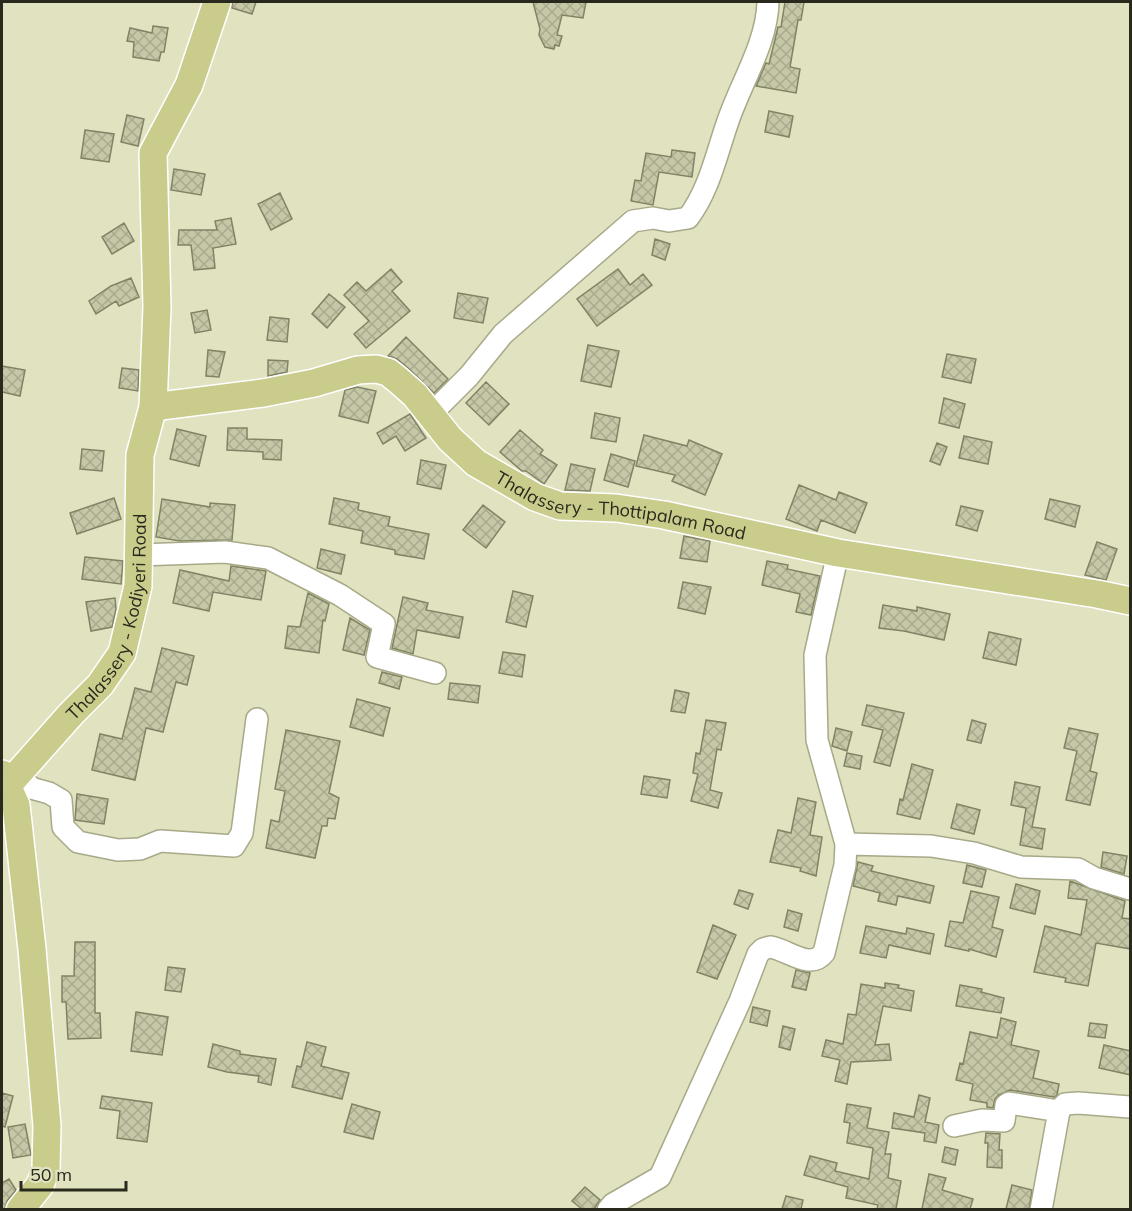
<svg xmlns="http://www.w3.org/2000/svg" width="1132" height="1211" viewBox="0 0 1132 1211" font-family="Mulish,sans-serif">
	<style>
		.building { fill: url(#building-cross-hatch); stroke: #818364; stroke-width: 1.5 }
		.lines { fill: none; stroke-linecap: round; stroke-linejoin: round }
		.minor-casing { stroke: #a7a988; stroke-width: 24 }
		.major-casing { stroke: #fff; stroke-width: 30 }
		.minor { stroke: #fff; stroke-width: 21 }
		.major { stroke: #cacc8c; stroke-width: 27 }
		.labels { text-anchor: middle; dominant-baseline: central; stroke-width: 6; stroke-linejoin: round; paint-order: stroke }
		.street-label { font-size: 18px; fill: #292a1d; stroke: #e0e2c0 }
	</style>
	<defs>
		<pattern id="building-cross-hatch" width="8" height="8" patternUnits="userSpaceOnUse" patternTransform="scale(1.5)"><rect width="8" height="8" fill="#c5c7a6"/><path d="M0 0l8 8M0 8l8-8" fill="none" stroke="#a9ab8e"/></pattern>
	</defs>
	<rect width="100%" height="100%" fill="#e0e2c0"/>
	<!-- building -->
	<path class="building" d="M232 2H256L252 14 232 8Z
		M533 2H586L583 18 562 15 557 35 562 36 559 46 555 45 554 49 545 47 539 35 540 29Z
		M785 2H804L801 20H798L790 67 800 69 796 93 756 86 766 63 769 64 778 27H781Z
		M153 26 168 28 164 52H161L159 61 133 57 134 42 127 41 130 28 152 33Z
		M769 111 793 116 789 137 765 132Z
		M127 115 144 119 138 146 121 142Z
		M85 130 114 134 109 162 81 158Z
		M672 150 695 153 692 177 659 172 653 205 631 201 635 180 641 181 646 153 671 157Z
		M174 169 205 174 201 195 171 190Z
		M280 193 292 219 271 230 258 204Z
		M231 218 236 244 213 248 215 268 194 270 191 245H178L179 230H217L215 221Z
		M124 223 134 241 112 254 102 237Z
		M655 239 670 244 665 260 652 255Z
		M391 269 402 282 392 291 410 311 366 348 354 334 369 321 344 295 357 282 366 291Z
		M618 269 630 285 643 274 652 285 597 326 577 299Z
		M131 278 139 297 119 306 116 301 96 314 89 301 111 286Z
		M458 293 488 298 483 323 454 318Z
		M329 294 345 307 327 328 312 314Z
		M207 310 211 330 195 333 191 313Z
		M270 317 289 319 287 342 267 340Z
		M406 337 448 379 434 393 408 368 397 359 388 356Z
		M588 345 619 351 611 387 581 381Z
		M208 350 225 352 219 377 206 376Z
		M947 354 976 359 971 383 942 377Z
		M268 360 288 361 287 372 268 376Z
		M2 366 25 370 20 396 2 392Z
		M122 368 139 370 138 391 119 388Z
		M486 382 509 404 489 425 466 403Z
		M357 387 376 391 368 423 339 416 345 390Z
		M944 398 965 404 959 428 939 423Z
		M595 413 620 418 616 442 591 438Z
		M410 414 426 438 405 451 396 436 383 444 377 433Z
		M228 428H247V439L282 440 281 460 263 459V452L227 450Z
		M177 429 206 436 199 466 170 459Z
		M520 430 543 450 540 454 557 465 544 484 526 471H522L500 452Z
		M644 435 687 446 689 440 722 454 705 495 672 481 675 475 636 466Z
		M964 436 992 442 988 464 959 458Z
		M937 443 947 447 940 465 930 461Z
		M82 449 104 451 102 471 80 469Z
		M611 454 635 461 628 487 604 480Z
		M421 460 446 465 441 489 417 484Z
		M571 464 595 469 590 491 565 490Z
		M799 485 836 500 839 492 867 503 855 533 821 520 817 531 786 519Z
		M114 498 121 519 77 534 70 513Z
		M334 498 359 503 358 510 390 517 388 526 429 534 424 559 395 554V550L361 543 363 531 329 524Z
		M162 499 210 507V503L235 505 232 540 180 541 156 537Z
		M1050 499 1080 506 1075 527 1045 519Z
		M483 505 505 522 486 548 463 530Z
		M961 506 983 511 977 531 956 525Z
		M684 536 710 541 707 562 680 558Z
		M1097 542 1117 549 1106 580 1085 575Z
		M321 549 345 555 341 574 317 568Z
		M85 557 123 561 121 584 82 579Z
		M767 561 788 565 787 569 820 576 811 615 796 612 800 594 762 585Z
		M231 566 266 571 261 600 213 592 209 611 173 603 180 570 229 581Z
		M683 582 711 587 705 614 678 608Z
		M513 591 533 596 526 627 506 622Z
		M308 593 329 604 325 621 323 620 319 653 285 648 288 626 300 627Z
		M403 597 428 603 426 610 463 617 459 638 417 630 413 654 392 648Z
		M115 598 116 609 112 627 91 631 86 602Z
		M883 605 917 611V607L950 614 944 640 904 631 879 628Z
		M350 618 370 630 364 655 343 650Z
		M989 632 1021 639 1016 665 983 658Z
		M162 648 194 656 187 685 176 682 163 732 146 728 135 780 92 770 100 734 122 739 135 688 151 692Z
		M503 652 525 655 522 677 499 673Z
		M382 672 402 677 399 689 379 683Z
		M450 683 480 686 478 703 448 699Z
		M675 690 689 693 685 713 671 711Z
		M357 699 390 708 383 736 350 727Z
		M867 705 904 713 890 766 874 762 883 730 862 725Z
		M706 720 726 723 721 750 717 749 710 790 722 793 718 808 691 801 698 774 693 773 696 753 700 754Z
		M972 720 986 724 981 743 967 740Z
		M836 728 852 732 847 751 832 746Z
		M1069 728 1098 734 1090 771 1097 773 1090 805 1066 800 1077 751 1064 748Z
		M286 730 340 741 329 793 339 798 335 819 328 818 327 826H322L315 858 266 848 271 820 279 822 285 791 275 789Z
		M847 753 862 756 860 769 844 766Z
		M912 764 933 770 920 819 897 814 900 799 903 800Z
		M644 776 670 780 667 798 641 794Z
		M1015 782 1040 787 1032 827 1045 829 1042 849 1020 845 1026 808 1011 805Z
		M77 794 108 799 104 824 75 820Z
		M798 798 816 802 810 835 822 837 816 876 800 871 801 868 770 862 778 830 791 833Z
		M957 804 980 810 974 834 951 828Z
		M1103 852 1127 856 1124 874 1101 867Z
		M858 862 873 866 871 871 934 886 930 903 898 896 896 905 878 901 880 893 853 886Z
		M967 865 986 870 982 887 963 883Z
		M1070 881 1125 901 1122 918 1131 919V949L1096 943 1088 986 1065 982 1066 978 1034 972 1045 926 1081 935 1087 900 1068 898Z
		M1016 884 1040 891 1035 914 1010 908Z
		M739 890 753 894 748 909 734 904Z
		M971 891 999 897 992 927 1003 930 996 957 969 949V951L945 946 950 921 963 923Z
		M788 910 802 914 798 931 784 927Z
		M713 925 736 935 717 979 697 972Z
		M866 926 906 934 907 928 934 934 930 954 889 945 886 958 860 953Z
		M75 942H95V1013H100L101 1038 68 1039 66 1002H62V976H74Z
		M168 967 185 969 181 992 165 990Z
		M796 970 810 973 806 990 792 987Z
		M885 983 899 985 898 988 914 991 911 1011 883 1006 875 1045 889 1044 891 1060 851 1062 847 1084 835 1081 840 1060 822 1056 826 1040 843 1044 848 1014 856 1015 861 984 885 988Z
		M960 985 982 989 981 992 1004 998 1001 1013 956 1006Z
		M753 1007 770 1011 767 1026 750 1022Z
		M136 1012 168 1017 162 1055 131 1051Z
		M1001 1018 1016 1022 1011 1045 1039 1051 1033 1078 1059 1084 1057 1095 1054 1097 1010 1090 999 1095 995 1099 993 1108 987 1107V1103L970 1100 973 1084 956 1080 960 1063 963 1064 970 1032 997 1038Z
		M1090 1023 1107 1025 1105 1038 1088 1036Z
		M783 1026 795 1029 790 1050 779 1047Z
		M307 1042 326 1047 321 1066 349 1073 342 1099 292 1087 297 1066 301 1067Z
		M213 1044 240 1051V1054L276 1059 271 1085 258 1082 259 1076 227 1072 208 1067Z
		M1104 1045 1131 1051V1075L1099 1068Z
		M2 1093 13 1096 5 1127 2 1126Z
		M919 1095 930 1098 925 1122 939 1125 936 1143 924 1141 925 1133 892 1128 894 1113 914 1117Z
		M102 1096 152 1103 147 1142 117 1138 120 1111 100 1108Z
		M352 1104 380 1112 373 1139 344 1132Z
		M847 1104 871 1108 867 1128 889 1132 885 1154H891L888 1178 901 1181 896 1209H877L878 1205 846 1198 848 1187 804 1175 810 1156 837 1163 835 1171 869 1179 873 1148 847 1143 850 1123 844 1122Z
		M25 1124 31 1155 13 1158 8 1127Z
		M986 1133 1000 1134 999 1150H1002V1168L987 1167 988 1143H985Z
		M945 1147 958 1150 955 1165 942 1162Z
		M929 1174 946 1178 942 1190 973 1199 970 1209H922Z
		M9 1179 16 1190 7 1201 5 1209H2V1183Z
		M1012 1185 1032 1190 1029 1209H1006Z
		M585 1187 600 1200 594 1209H582L572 1201Z
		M786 1196 803 1200 801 1209H782Z"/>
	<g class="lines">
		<!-- minor casing -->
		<g class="minor-casing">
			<path id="minor" d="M430 415 469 376 503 334 633 221 653 218 669 221 688 218C709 190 716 156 727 124 740 84 767 44 768 2
				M139 555 225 552 268 558 340 595 384 624 377 657 435 673
				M18 774 31 788 49 793 61 800 63 827 78 842 118 850 140 849 160 841 234 846 242 833 257 719
				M846 844 931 846 974 853 1021 867 1078 869 1094 878 1130 889
				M954 1126 982 1120 1004 1121 1006 1105 1009 1103 1059 1111 1065 1104 1078 1103 1130 1107
				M608 1210 613 1204 660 1177 740 1001 758 954 763 949 770 947C787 949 810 971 824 953L845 865 846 844 817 740 815 655 838 553
				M1041 1210 1059 1111"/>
		</g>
		<!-- major casing -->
		<g class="major-casing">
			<g id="major">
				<path id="s1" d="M153 407 263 393 314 383 358 370 376 369 388 372 398 380 415 395 450 439 476 463 535 497 560 506 616 508 664 515 838 553 1097 594 1130 601"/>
				<path d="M2 774 16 805 32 949 47 1126 46 1169 40 1185 20 1210"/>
				<path id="s2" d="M8 785 71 714 100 685 122 653 138 586 140 455 153 407 157 307 153 153 189 85 217 2"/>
			</g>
		</g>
		<!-- minor -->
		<use href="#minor" class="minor"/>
		<!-- major -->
		<use href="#major" class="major"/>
	</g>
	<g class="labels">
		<!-- street labels -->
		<g class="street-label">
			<text stroke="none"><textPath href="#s1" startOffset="520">Thalassery - Thottipalam Road</textPath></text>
			<text stroke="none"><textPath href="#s2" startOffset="204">Thalassery - Kodiyeri Road</textPath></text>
		</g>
	</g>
	<!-- border -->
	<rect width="1132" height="1211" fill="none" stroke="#292a1d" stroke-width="6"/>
	<!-- scale -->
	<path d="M21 1181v9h105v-9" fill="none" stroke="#292a1d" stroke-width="3"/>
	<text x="30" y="1181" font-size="18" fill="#292a1d" stroke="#e0e2c0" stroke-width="4.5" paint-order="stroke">50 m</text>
</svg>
